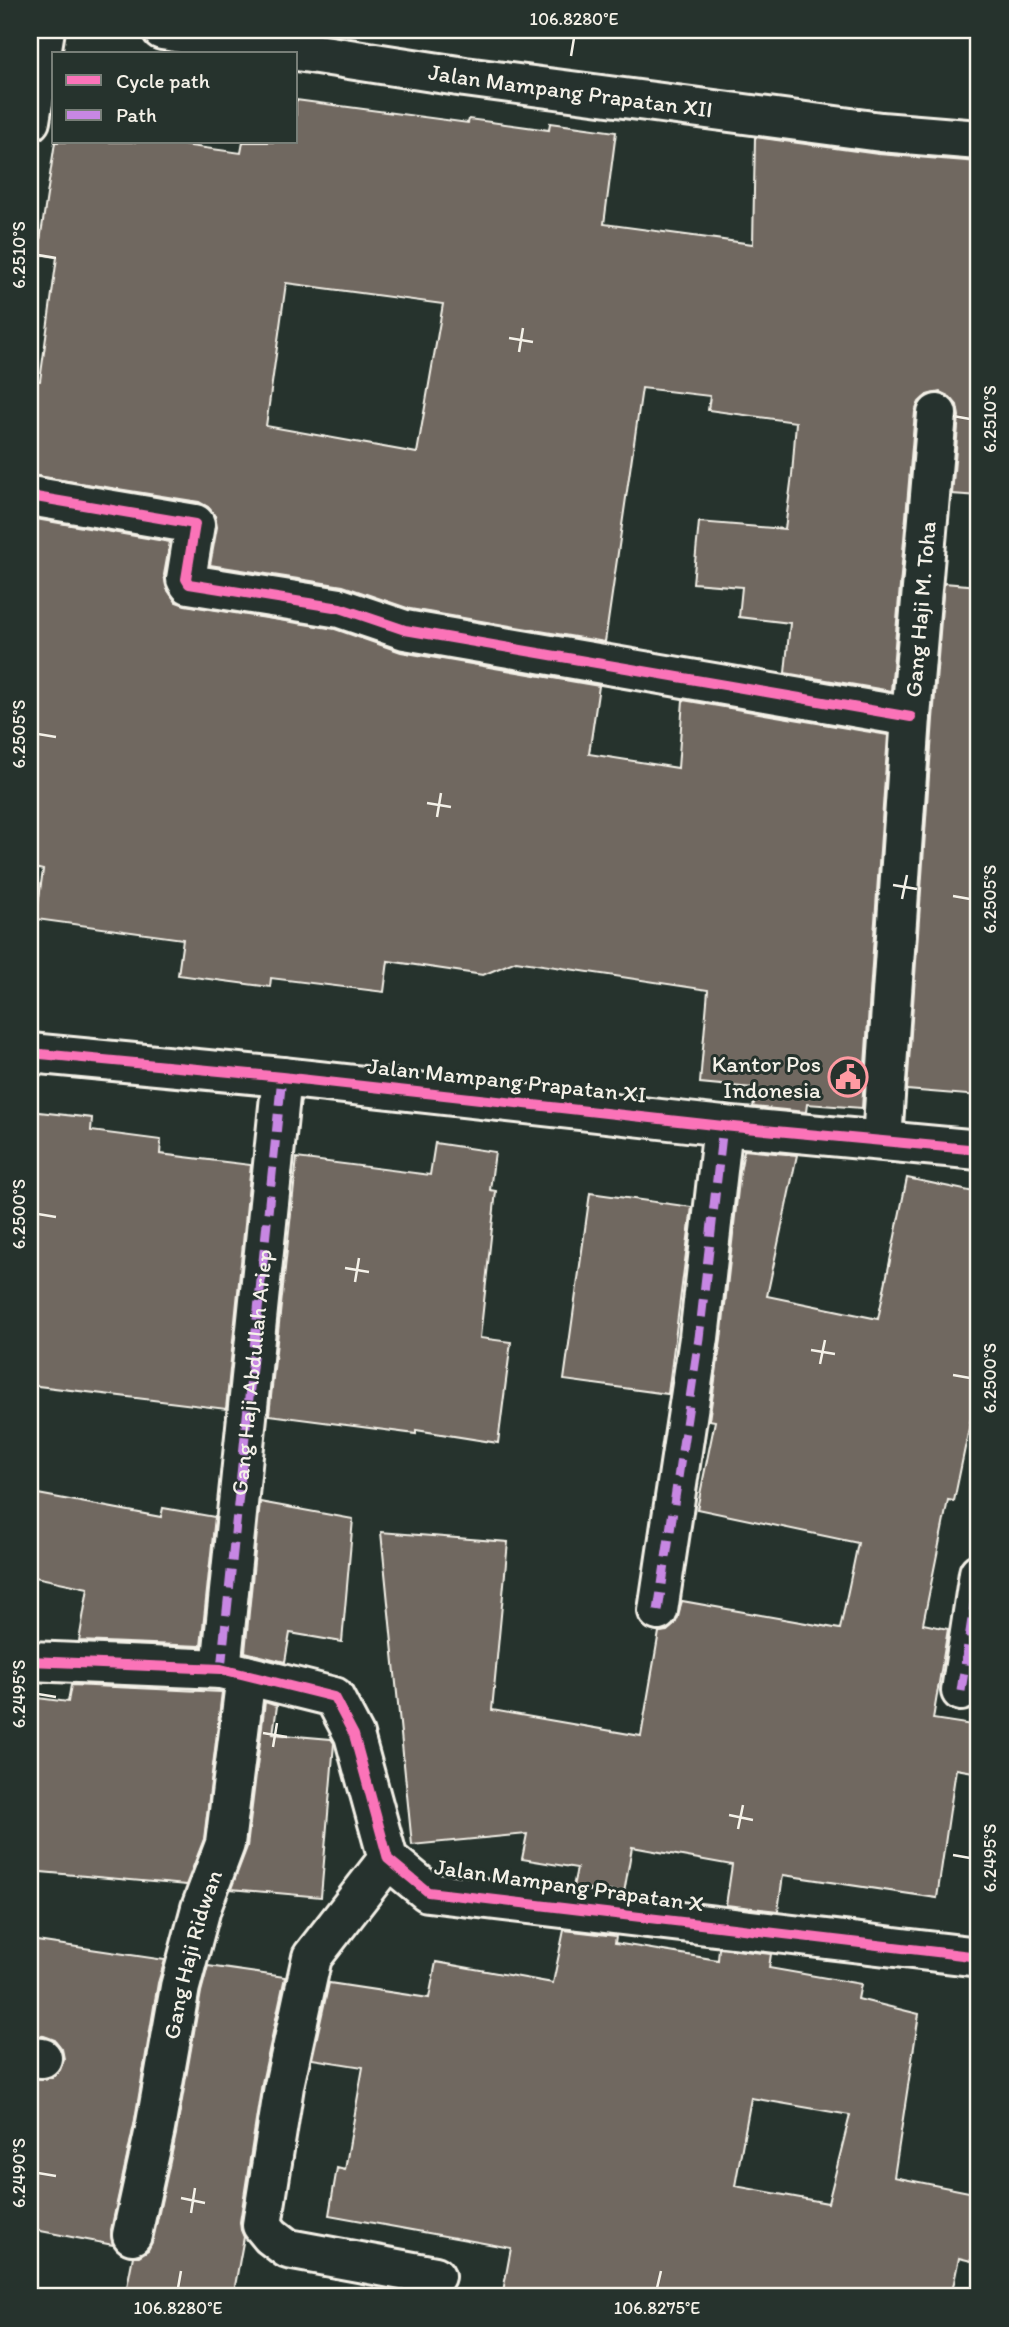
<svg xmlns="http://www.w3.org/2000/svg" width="1009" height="2327" viewBox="0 0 1009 2327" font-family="Itim,sans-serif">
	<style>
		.building { fill: #706860; stroke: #f4f1e8; stroke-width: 2; fill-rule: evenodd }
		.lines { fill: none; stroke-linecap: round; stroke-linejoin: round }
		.street-casing { stroke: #f4f1e8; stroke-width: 44 }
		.street { stroke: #26332d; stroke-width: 38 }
		.quiet { stroke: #c787e3; stroke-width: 9; stroke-dasharray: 18 9; stroke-linecap: butt }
		.cycleway-casing { stroke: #26332d; stroke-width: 15 }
		.cycleway { stroke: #fb73b8; stroke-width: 10 }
		.ticks { fill: none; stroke: #f4f1e8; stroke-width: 2.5 }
		.labels { text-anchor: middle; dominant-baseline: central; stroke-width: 6; stroke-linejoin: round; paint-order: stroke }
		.street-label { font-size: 23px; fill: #f4f1e8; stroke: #26332d }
		.poi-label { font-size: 23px; fill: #f4f1e8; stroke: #26332d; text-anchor: end }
		.neatline { fill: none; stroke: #f4f1e8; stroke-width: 2.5 }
		.ticks-label { font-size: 18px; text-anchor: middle; fill: #f4f1e8 }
	</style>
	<rect width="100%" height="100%" fill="#26332d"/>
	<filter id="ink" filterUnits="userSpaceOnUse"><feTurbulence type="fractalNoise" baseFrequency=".0143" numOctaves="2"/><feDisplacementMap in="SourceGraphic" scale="14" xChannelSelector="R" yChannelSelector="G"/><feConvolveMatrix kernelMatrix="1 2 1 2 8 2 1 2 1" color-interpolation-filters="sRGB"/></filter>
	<g filter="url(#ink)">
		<!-- building -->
		<path class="building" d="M296 100 468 123 469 119 549 130 550 123 616 132 604 224 753 244 755 137 878 154 979 162V496L952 494 959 416 957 405 950 397 940 392 927 395 919 402 915 412 891 691 785 673 790 623 739 617 742 587 693 583 699 522 785 529 792 475 796 422 708 410 710 396 642 388 605 642 410 609 343 586 210 565 217 527 215 516 208 507 199 502 30 475 36 425 30 424V380L40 381 57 257 38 254 55 142H161L241 153 243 142H296ZM286 283 443 304 417 453 266 426Z
			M30 518 170 542 164 575 167 589 176 602 185 605 335 629 401 652 599 686 589 754 678 768 683 700 888 735 862 1108 807 1104 806 1112 753 1107 756 1094 751 1093 752 1088 700 1083 708 990 516 961 483 975 388 961 384 992 271 978 270 987 178 975 183 939 36 919 43 870 30 867Z
			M944 583 979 586V1096L907 1090 933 719Z
			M30 1111 92 1118 91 1131 161 1140 160 1154 251 1165 226 1409 30 1385Z
			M435 1143 495 1152 490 1190 496 1191 480 1338 511 1342 498 1443 416 1430V1434L269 1415 297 1158 430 1175Z
			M744 1150 797 1155 767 1296 878 1319 907 1178 979 1193V1411L973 1409 954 1501 948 1500 923 1624 948 1629 933 1719 979 1726V1773L956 1769 937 1898 783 1875 778 1911 726 1905 732 1865 632 1847 624 1893 573 1887 577 1868 522 1859 527 1834 412 1845 381 1532 508 1542 492 1710 641 1736 659 1632 667 1631 675 1624 682 1601 840 1629 858 1543 697 1509 715 1421 709 1420 721 1340 740 1172Z
			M590 1193 692 1207 668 1394 564 1380Z
			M38 1494 161 1517 163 1508 215 1517 201 1646 79 1641 88 1588 30 1576V1537Z
			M260 1502 353 1519 342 1642 290 1633 285 1662 245 1652Z
			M71 1685 222 1692 204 1839 186 1885 30 1871V1697L68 1702Z
			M265 1702 277 1706 273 1734 331 1739 334 1743 321 1897 231 1889 247 1847Z
			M564 1930 616 1936 615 1943 718 1960 719 1948 771 1954 769 1968 861 1984 858 1999 919 2014 894 2177 979 2194V2263L959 2258 951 2297H502L511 2248 329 2215 337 2168 345 2170 363 2067 312 2059 329 1983 429 1998 436 1962 553 1983ZM751 2098 850 2115 828 2203 735 2186Z
			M30 1940 165 1960 158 1983 134 2125 111 2230 113 2245 30 2229V2079L52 2077 60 2070 64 2059 62 2049 55 2040 44 2036 30 2035Z
			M208 1966 285 1977 262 2083 240 2222 241 2230 244 2237 233 2297H152L126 2292 133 2256H139L148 2250 153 2240 176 2134 201 1992Z"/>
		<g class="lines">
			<!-- street casing -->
			<g class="street-casing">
				<g id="street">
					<path id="s1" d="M162 30 465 77 881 132 979 140"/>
					<path d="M30 121 45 30"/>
					<path d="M30 496 195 524 186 579 189 584 340 608 405 630 911 717"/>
					<path d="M30 1053 282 1077 723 1126 979 1150"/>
					<path id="s2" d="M882 1140 911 717 937 414"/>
					<path d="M658 1611 699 1338 723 1126"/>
					<path d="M30 1661 221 1669 334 1697 354 1735 388 1859 428 1892 979 1957"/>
					<path d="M221 1669 282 1077"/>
					<path d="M961 1691 979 1573"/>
					<path d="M388 1859 312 1957 284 2086 262 2225 271 2236 288 2249 435 2276"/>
					<path d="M30 2057 42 2058"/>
					<path id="s3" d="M132 2235 155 2129 180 1987 201 1908 225 1844 246 1675"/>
				</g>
			</g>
			<!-- street -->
			<use href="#street" class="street"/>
			<!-- quiet -->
			<g class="quiet">
				<path d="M658 1611 699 1338 723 1126"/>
				<path id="s4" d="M221 1669 282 1077"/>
				<path d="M961 1691 979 1573"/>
			</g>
			<!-- cycleway casing -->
			<g class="cycleway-casing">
				<path id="cycleway" d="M30 496 195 524 186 579 189 584 340 608 405 630 911 717
					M30 1053 282 1077 723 1126 979 1150
					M30 1661 221 1669 334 1697 354 1735 388 1859 428 1892 979 1957"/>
			</g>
			<!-- cycleway -->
			<use href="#cycleway" class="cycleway"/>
		</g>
	</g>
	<!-- ticks -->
	<path class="ticks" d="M571 56 574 38M38 255 56 258M509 338 533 342M519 352 523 328M953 416 970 419M38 734 56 737M427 803 451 807M437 817 441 793M893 885 917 889M953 896 970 899M902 899 907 875M38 1214 56 1217M345 1268 369 1272M355 1282 359 1258M811 1350 835 1354M820 1364 825 1340M953 1375 970 1378M38 1694 56 1697M263 1733 287 1737M273 1747 277 1723M729 1815 753 1820M738 1829 743 1805M953 1855 970 1858M38 2173 56 2176M181 2198 205 2203M191 2213 195 2188M178 2288 181 2271M657 2288 661 2271"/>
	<!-- icons -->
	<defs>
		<g id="civic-ring" transform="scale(2.0125)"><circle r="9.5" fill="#26332d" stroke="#ff9aa2" stroke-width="1.5"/><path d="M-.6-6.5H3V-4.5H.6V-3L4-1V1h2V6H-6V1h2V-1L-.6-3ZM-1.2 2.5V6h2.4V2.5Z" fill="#ff9aa2"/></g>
	</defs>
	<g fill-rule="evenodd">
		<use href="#civic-ring" x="848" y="1077"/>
	</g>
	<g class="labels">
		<!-- street labels -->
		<g class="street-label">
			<text stroke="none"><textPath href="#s1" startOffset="413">Jalan Mampang Prapatan XII</textPath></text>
			<text stroke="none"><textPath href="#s2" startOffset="532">Gang Haji M. Toha</textPath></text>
			<text transform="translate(507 1080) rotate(6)">Jalan Mampang Prapatan XI</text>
			<text stroke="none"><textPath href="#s4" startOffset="298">Gang Haji Abdullah Ariep</textPath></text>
			<text transform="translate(569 1885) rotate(8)">Jalan Mampang Prapatan X</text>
			<text stroke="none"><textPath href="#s3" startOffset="287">Gang Haji Ridwan</textPath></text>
		</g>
		<!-- poi labels -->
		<g class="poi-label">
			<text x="821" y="1064">Kantor Pos<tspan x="821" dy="26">Indonesia</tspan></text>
		</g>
	</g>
	<!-- margin -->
	<rect width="1009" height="2327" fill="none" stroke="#26332d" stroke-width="77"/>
	<!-- legend -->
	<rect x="52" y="52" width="245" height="91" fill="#26332d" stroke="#787f78" stroke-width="2"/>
	<rect x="66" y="75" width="35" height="10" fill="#fb73b8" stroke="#787f78" stroke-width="2"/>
	<text x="116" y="88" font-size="21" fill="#f4f1e8">Cycle path</text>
	<rect x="66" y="110" width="35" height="10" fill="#c787e3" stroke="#787f78" stroke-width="2"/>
	<text x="116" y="122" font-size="21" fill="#f4f1e8">Path</text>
	<rect x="38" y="38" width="932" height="2250" class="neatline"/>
	<g class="ticks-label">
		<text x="574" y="25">106.8280°E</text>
		<text transform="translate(19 255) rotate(-90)" y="6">6.2510°S</text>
		<text transform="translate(990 419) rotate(-90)" y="6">6.2510°S</text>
		<text transform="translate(19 734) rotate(-90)" y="6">6.2505°S</text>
		<text transform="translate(990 899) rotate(-90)" y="6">6.2505°S</text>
		<text transform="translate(19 1214) rotate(-90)" y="6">6.2500°S</text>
		<text transform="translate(990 1378) rotate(-90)" y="6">6.2500°S</text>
		<text transform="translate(19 1694) rotate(-90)" y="6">6.2495°S</text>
		<text transform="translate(990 1858) rotate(-90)" y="6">6.2495°S</text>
		<text transform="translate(19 2173) rotate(-90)" y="6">6.2490°S</text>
		<text x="178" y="2314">106.8280°E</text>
		<text x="657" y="2314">106.8275°E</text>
	</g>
</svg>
